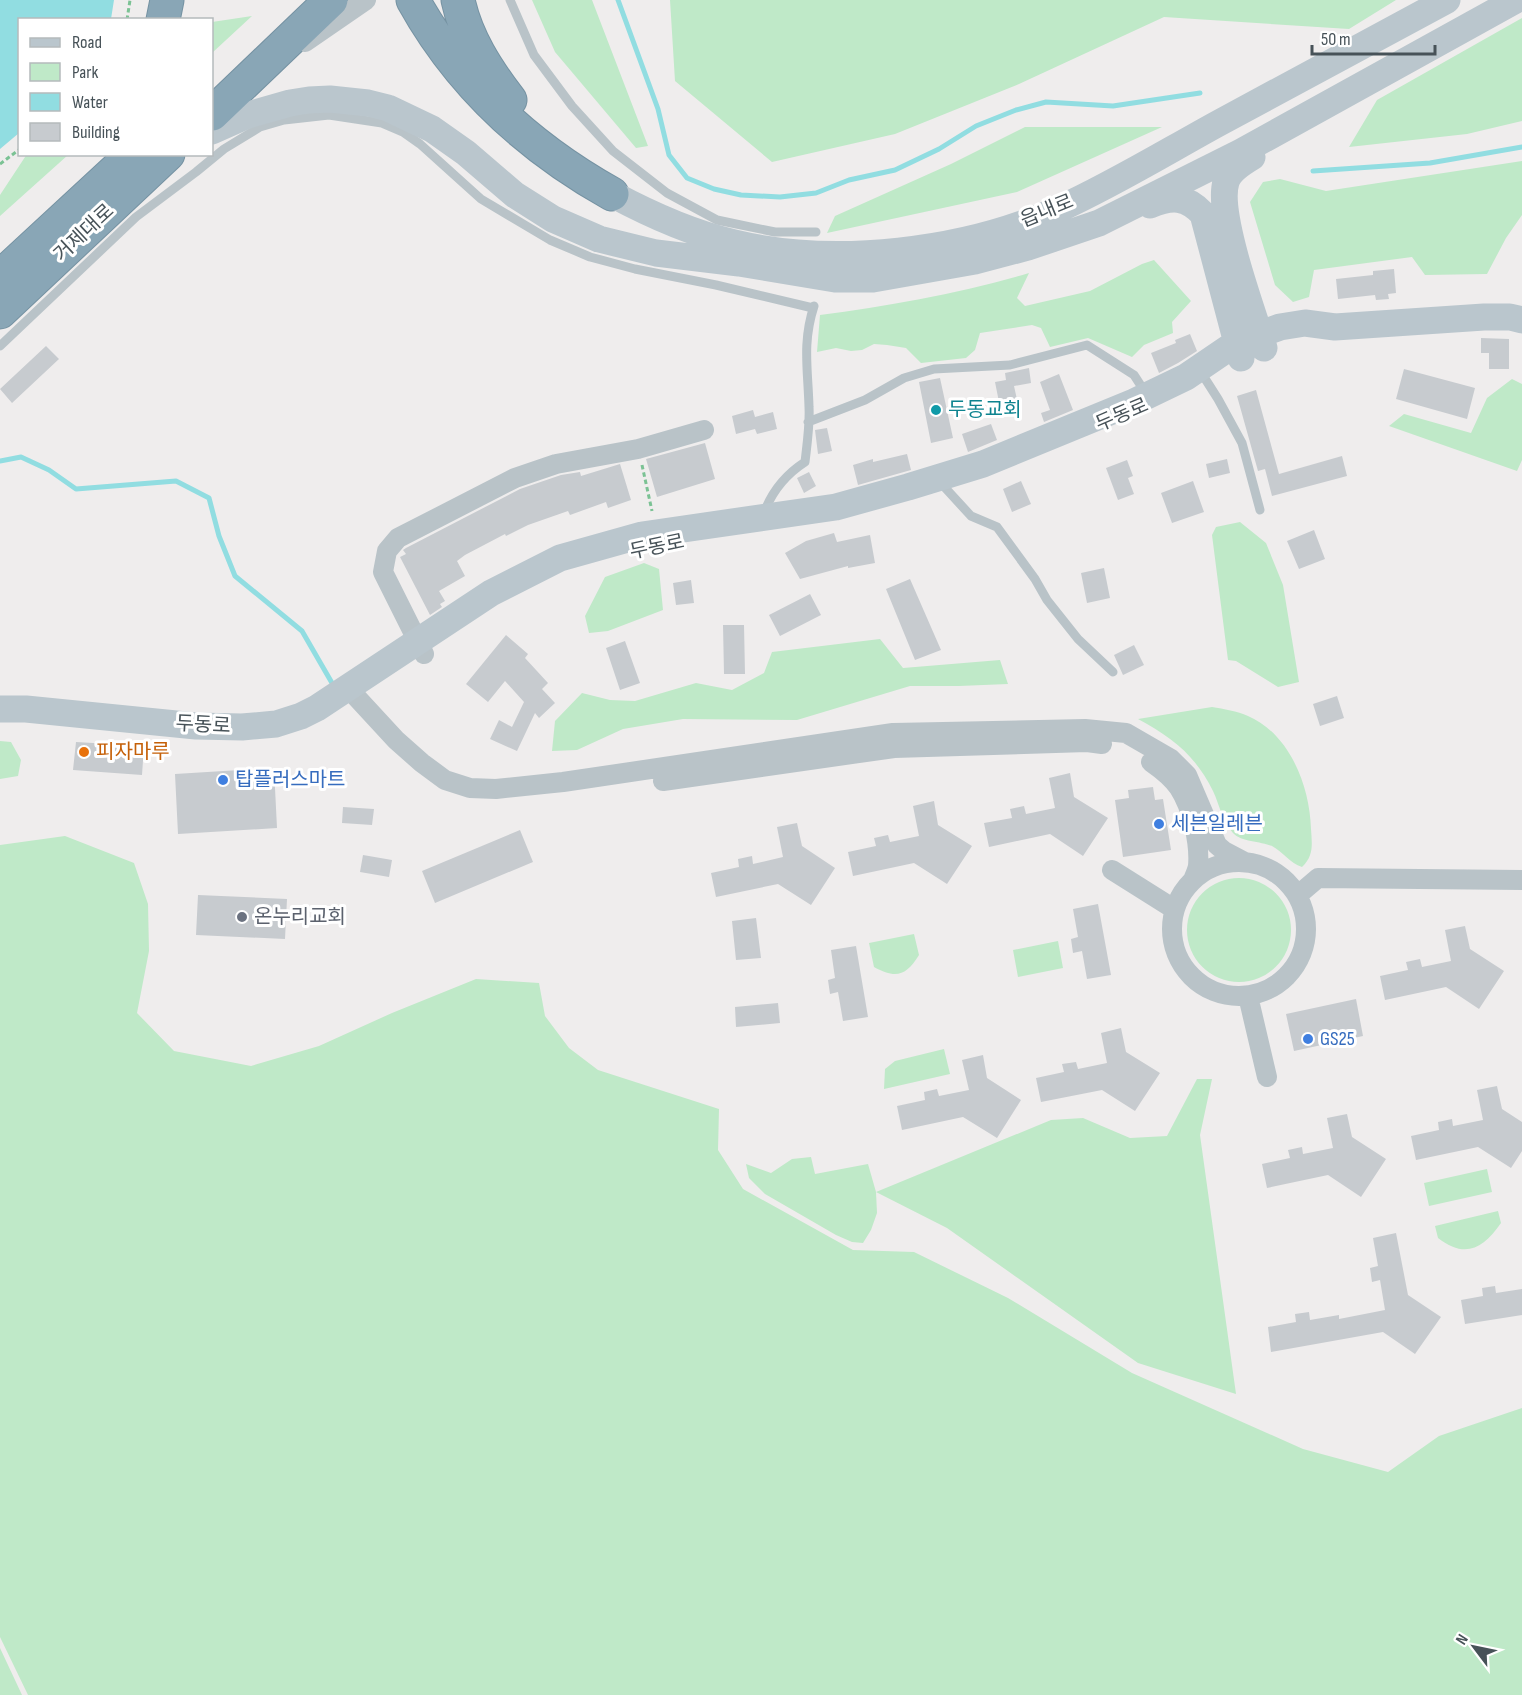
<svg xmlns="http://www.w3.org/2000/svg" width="1522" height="1695" viewBox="0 0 1522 1695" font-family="'Sofia Sans Condensed','Noto Sans KR',sans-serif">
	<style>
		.green { fill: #bfe9c8 }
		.water { fill: #91dde1 }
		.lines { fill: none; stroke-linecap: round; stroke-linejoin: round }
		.stream { stroke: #91dde1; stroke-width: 5 }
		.building { fill: #c7cbcf }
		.highway-casing { stroke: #7592a2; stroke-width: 35 }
		.path { stroke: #7bc294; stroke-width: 3; stroke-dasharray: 4.5 3; stroke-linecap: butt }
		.lane { stroke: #b9c3c8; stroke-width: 9 }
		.street { stroke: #b9c3c8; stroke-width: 20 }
		.secondary { stroke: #bac6cd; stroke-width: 27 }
		.highway { stroke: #89a6b6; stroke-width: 33 }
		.culture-dot { fill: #0f9aa8; stroke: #fff; stroke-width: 2 }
		.food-dot { fill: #e8710a; stroke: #fff; stroke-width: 2 }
		.shop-dot { fill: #3f7fe0; stroke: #fff; stroke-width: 2 }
		.worship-dot { fill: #6b7280; stroke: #fff; stroke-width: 2 }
		.labels { text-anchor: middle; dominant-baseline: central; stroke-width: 6; stroke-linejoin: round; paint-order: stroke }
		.street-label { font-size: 20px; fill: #475258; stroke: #fff }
		.culture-label { font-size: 20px; fill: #0d838f; stroke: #fff; text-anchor: start }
		.food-label { font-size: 20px; fill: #c56008; stroke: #fff; text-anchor: start }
		.shop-label { font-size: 20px; fill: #366cbe; stroke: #fff; text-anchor: start }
		.worship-label { font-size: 20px; fill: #5b616d; stroke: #fff; text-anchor: start }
	</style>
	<rect width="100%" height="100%" fill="#efeded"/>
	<!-- green -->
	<path class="green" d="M532 0H592L648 146 636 148 555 52Z
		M670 0H1396L1349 29 1164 17 1019 84 895 134 772 162 675 81Z
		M252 16 212 53V22Z
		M1522 18V121L1467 134 1349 147 1377 100Z
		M1025 127H1162L1017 192 827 233 835 216 951 164Z
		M27 154 68 155 0 216V195Z
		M1522 161V215L1506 238 1487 274 1425 275 1412 257 1314 270 1309 297 1293 302 1275 285 1250 202 1263 182 1280 179 1326 191Z
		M1154 260 1191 301 1172 322 1173 333 1144 345 1132 357 1088 338 1050 347 1041 328 1032 325 980 333 975 350 966 358 921 363 906 348 887 345 874 344 862 350 851 351 836 348 817 352 820 315C888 306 963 293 1029 273L1017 298 1025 306 1090 291 1142 264Z
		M1512 379 1522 384V460L1517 471 1389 426 1404 414 1471 433 1487 398Z
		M1240 522 1266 543 1283 585 1299 682 1278 687 1236 661 1228 660 1212 535 1216 527Z
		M644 563 659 569 663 610 608 631 589 633 585 616 605 577Z
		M880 639 903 668 1000 660 1008 684 959 686H910L797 720 683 719 623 729 577 750 552 751 555 721 582 693 610 700 635 701 696 683 732 690 764 673 772 652Z
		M1212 707C1224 709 1237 711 1248 716 1290 734 1310 787 1311 829 1312 844 1314 856 1302 867 1290 863 1283 852 1272 846 1260 841 1241 842 1233 833 1222 821 1220 806 1213 791 1195 755 1173 738 1138 719Z
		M0 741 11 742 21 760 18 776 0 779Z
		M65 836 134 863 148 904 149 951 137 1013 174 1051 251 1066 319 1046 392 1013 476 979 539 983 545 1016 569 1048 598 1070 719 1109 718 1150 743 1189 853 1250 914 1252 1008 1298 1132 1373 1303 1449 1388 1472 1439 1436 1522 1408V1695H28L0 1637V845Z
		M1187 930a52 52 0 1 1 104 0a52 52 0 1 1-104 0Z
		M914 934 919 955C906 976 896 979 874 967L869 943Z
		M1058 941 1063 968 1018 977 1013 950Z
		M944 1049 950 1074 884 1089 885 1069 895 1061Z
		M1197 1079H1212L1200 1135 1236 1394 1138 1363 947 1228 876 1192 877 1213 871 1230 863 1243 852 1242 836 1235 765 1194 749 1178 746 1164 771 1173 792 1159 811 1157 815 1174 868 1164 876 1192 1051 1120 1083 1118 1130 1138 1167 1136Z
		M1487 1169 1492 1192 1429 1206 1424 1183Z
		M1498 1211 1501 1223C1483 1249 1465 1259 1438 1238L1435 1226Z
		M0 1648 22 1695H0Z"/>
	<!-- water -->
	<path class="water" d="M0 0H114L111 19 20 20 19 133 0 149Z"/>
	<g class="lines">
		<!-- stream -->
		<path class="stream" d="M618 0 658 109 669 155 687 178 714 189 741 195 780 197 816 193 849 180 895 170 939 149 976 126 1016 110 1046 102 1113 106 1200 93
			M1313 171 1430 163 1522 147
			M0 461 21 457 49 470 76 489 176 481 209 498 219 536 235 576 302 631 332 683"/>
	</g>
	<!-- building -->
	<path class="building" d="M1394 269 1396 293 1388 294 1389 299 1376 300 1375 295 1338 299 1336 279 1373 275V271Z
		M1190 334 1197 351 1178 363 1159 373 1151 353 1176 343 1175 340Z
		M1481 338 1509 339V369H1489V353H1481Z
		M46 346 59 359 12 403 0 389Z
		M1029 368 1031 383 1014 386 1018 404 1000 407 995 382 1006 380 1005 373Z
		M1404 369 1475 388 1467 419 1396 399Z
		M1059 374 1073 410 1044 422 1041 413 1050 410 1040 382Z
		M940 378 953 438 931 443 919 382Z
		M1256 390 1279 474 1342 456 1347 476 1272 496 1265 469 1258 471 1237 396Z
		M753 410 755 417 773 412 777 429 757 434 755 429 736 434 732 416Z
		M991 424 997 440 968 452 962 434Z
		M827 428 832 451 818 454 815 430Z
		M705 443 715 479 657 497 646 459Z
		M907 454 911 470 858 485 853 465 873 459V462Z
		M1227 459 1230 473 1209 478 1206 464Z
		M1127 460 1133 476 1128 478 1134 494 1118 500 1106 468Z
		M620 464 631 500 608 508 606 502 570 515 568 511 528 525 506 536 505 534 465 555 457 561 465 576 439 591 445 601 440 604 442 607 430 615 400 557 406 554 403 550 406 548 520 489 561 475 580 472 581 476Z
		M809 472 816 486 804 493 797 478Z
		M1021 481 1031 504 1012 512 1003 489Z
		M1193 481 1204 512 1172 523 1161 493Z
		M1314 530 1325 559 1299 569 1287 541Z
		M834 533 837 542 870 535 875 563 848 568V566L800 579 785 553 806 541Z
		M1104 568 1110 598 1087 603 1081 573Z
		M910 579 941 650 915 660 886 589Z
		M691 580 694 603 676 605 673 583Z
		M810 594 821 615 780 636 769 615Z
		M723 625H744L745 674H724Z
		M506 635 528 654 525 658 548 683 542 689 555 703 539 718 535 713 517 751 490 739 499 720 512 727 524 702 505 681 488 702 466 684Z
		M625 641 640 683 620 690 606 648Z
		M1134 645 1144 665 1123 675 1114 655Z
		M1337 696 1344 718 1320 726 1313 704Z
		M76 742 144 746 142 775 73 770Z
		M274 768 277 828 178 834 175 774Z
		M1070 773 1074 797 1108 818 1083 856 1050 834 989 847 984 823 1012 818 1010 809 1024 806 1026 814 1055 808 1049 778Z
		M1153 787 1155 800 1163 799 1171 850 1123 857 1115 800 1129 798 1128 790Z
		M934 801 938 825 972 846 947 884 914 863 853 876 848 852 876 846 874 838 888 835 890 842 919 836 913 806Z
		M343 807 374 809 372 825 342 823Z
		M797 823 802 846 835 868 811 905 778 884 716 897 711 873 739 867 738 859 752 856 753 864 783 857 777 827Z
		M520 830 533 862 435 903 422 871Z
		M363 855 392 860 389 877 360 872Z
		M198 895 287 899 285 939 196 935Z
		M1098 904 1111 975 1087 979 1082 951 1073 953 1071 939 1078 937 1073 909Z
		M756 918 761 958 736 960 732 921Z
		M1465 926 1470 949 1504 971 1479 1009 1446 987 1385 1000 1380 976 1408 970 1406 962 1420 959 1422 967 1451 961 1445 930Z
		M856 946 868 1017 843 1021 838 992 830 994 828 980 835 978 831 950Z
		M1356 999 1363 1036 1294 1051 1286 1014Z
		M778 1003 780 1023 736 1027 735 1007Z
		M1121 1028 1126 1052 1160 1073 1135 1111 1102 1090 1041 1102 1036 1078 1064 1072 1062 1064 1076 1062 1078 1069 1107 1063 1101 1033Z
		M983 1055 987 1078 1021 1100 997 1138 963 1117 902 1130 897 1106 925 1100 924 1092 937 1089 939 1096 969 1090 962 1060Z
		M1497 1086 1502 1109 1522 1122V1151L1511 1168 1478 1147 1416 1160 1411 1136 1439 1130 1438 1122 1452 1119 1453 1126 1483 1120 1477 1090Z
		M1347 1114 1352 1137 1386 1159 1361 1197 1328 1175 1267 1188 1262 1164 1290 1158 1288 1150 1302 1147 1303 1154 1333 1148 1327 1118Z
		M1396 1233 1408 1295 1441 1317 1415 1354 1383 1332 1271 1352 1268 1327 1296 1322 1295 1314 1309 1312 1310 1320 1339 1315V1319L1385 1310 1380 1280 1372 1282 1370 1268 1378 1266 1373 1238Z
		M1495 1286 1496 1293 1522 1289V1315L1465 1324 1461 1300 1483 1296 1482 1288Z"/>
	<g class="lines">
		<!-- highway casing -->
		<g class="highway-casing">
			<path id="highway" d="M413 0C460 85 528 147 612 194
				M458 0C466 38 487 70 510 100
				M163 20 167 0
				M212 114 331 0
				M0 277 133 154
				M0 312 168 154"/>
		</g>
		<!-- path -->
		<path class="path" d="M127 20 130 0
			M0 164 20 149
			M642 465 652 511"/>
		<!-- lane -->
		<path class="lane" d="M510 0 534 55 572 106 613 151 667 193 717 220 775 232H816
			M0 346 136 217 196 172 224 149 260 127 284 120 329 115 382 123 403 132 420 144 481 199 550 240 590 257 635 269 716 285 813 308
			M1198 372 1204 377 1218 399 1242 443 1260 510
			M808 422 865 400 904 378 934 369 1010 365 1087 345 1134 375 1145 392
			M938 480 971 516 997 527 1035 579 1047 600 1078 639 1113 672
			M764 513C772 491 785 475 805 462 807 444 810 425 809 407 808 369 802 343 814 306"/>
		<!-- street -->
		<path class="street" d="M305 42 366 0
			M424 654 383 572 387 551 398 538 515 478 556 464 638 449 704 430
			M348 688 396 740 422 763 445 780 470 788 496 789 563 782 893 733 1085 729 1126 733 1171 759 1187 775 1217 845 1224 851 1243 861
			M1151 762C1161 769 1172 777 1179 788 1192 808 1200 843 1198 866 1197 871 1195 875 1193 880
			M663 781 894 748 1087 742 1102 744
			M1172 929a67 67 0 1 1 134 0a67 67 0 1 1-134 0Z
			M1112 870 1174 909
			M1298 895 1318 878 1522 880
			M1248 996 1267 1077"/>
		<!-- secondary -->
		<path class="secondary" d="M212 131 248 115 290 103 309 100 330 99 368 103 388 108 432 129 466 153 515 195 553 219 599 239 656 253 739 263 835 279H873L975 261 1028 247 1099 223 1241 152 1516 0
			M1252 157C1242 163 1229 171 1226 182 1216 214 1253 313 1264 348
			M612 194C651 215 691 233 734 243 834 267 965 252 1059 209 1114 184 1166 152 1219 123 1295 82 1371 41 1447 0
			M1150 205C1172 196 1186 196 1203 214L1241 358
			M0 709H26L196 726 242 727 276 724 301 716 317 708 491 593 560 558 642 535 836 507 908 487 983 464 1134 402 1186 377 1236 343 1280 327 1305 323 1335 327 1484 317H1510L1522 320"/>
		<!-- highway -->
		<use href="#highway" class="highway"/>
	</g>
	<!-- markers -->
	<circle class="culture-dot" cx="936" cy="410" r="6"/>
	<circle class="food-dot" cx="84" cy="752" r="6"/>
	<g class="shop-dot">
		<circle cx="223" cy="780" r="6"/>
		<circle cx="1159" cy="824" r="6"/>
		<circle cx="1308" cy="1039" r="6"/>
	</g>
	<circle class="worship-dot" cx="242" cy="917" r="6"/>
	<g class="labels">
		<!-- street labels -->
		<g class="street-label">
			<text transform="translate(1047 211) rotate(-22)">읍내로</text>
			<text transform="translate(84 233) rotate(-43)">거제대로</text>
			<text transform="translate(1122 415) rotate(-23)">두동로</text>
			<text transform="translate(657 547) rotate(-12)">두동로</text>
			<text transform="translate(203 725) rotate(3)">두동로</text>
		</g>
		<!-- culture labels -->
		<g class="culture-label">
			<text x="948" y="410">두동교회</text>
		</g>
		<!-- food labels -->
		<g class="food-label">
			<text x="96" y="752">피자마루</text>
		</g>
		<!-- shop labels -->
		<g class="shop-label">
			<text x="235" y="780">탑플러스마트</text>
			<text x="1171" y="824">세븐일레븐</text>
			<text x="1320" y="1039">GS25</text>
		</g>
		<!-- worship labels -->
		<g class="worship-label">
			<text x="254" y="917">온누리교회</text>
		</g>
	</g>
	<!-- legend -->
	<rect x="18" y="18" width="195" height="138" fill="#ffffff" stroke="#b5babc" stroke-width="1.5"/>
	<rect x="30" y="38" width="30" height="9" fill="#bac6cd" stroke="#b5babc" stroke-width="1.5"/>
	<text x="72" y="48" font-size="18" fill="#475258">Road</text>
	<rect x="30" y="63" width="30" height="18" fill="#bfe9c8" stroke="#b5babc" stroke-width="1.5"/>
	<text x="72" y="78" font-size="18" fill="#475258">Park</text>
	<rect x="30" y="93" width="30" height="18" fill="#91dde1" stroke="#b5babc" stroke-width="1.5"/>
	<text x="72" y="108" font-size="18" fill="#475258">Water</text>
	<rect x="30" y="123" width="30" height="18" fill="#c7cbcf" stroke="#b5babc" stroke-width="1.5"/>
	<text x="72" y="138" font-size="18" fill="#475258">Building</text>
	<!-- north arrow -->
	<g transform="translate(1474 1647) rotate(302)" stroke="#ffffff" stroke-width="4.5" paint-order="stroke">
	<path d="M0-4.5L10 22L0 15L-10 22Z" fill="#475258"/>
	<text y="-9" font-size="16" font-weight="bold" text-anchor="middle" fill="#475258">N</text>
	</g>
	<!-- scale -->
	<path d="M1312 45v9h123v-9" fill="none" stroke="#475258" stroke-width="3"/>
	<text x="1321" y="45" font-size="18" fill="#475258" stroke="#ffffff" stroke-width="4.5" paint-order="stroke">50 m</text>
</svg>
